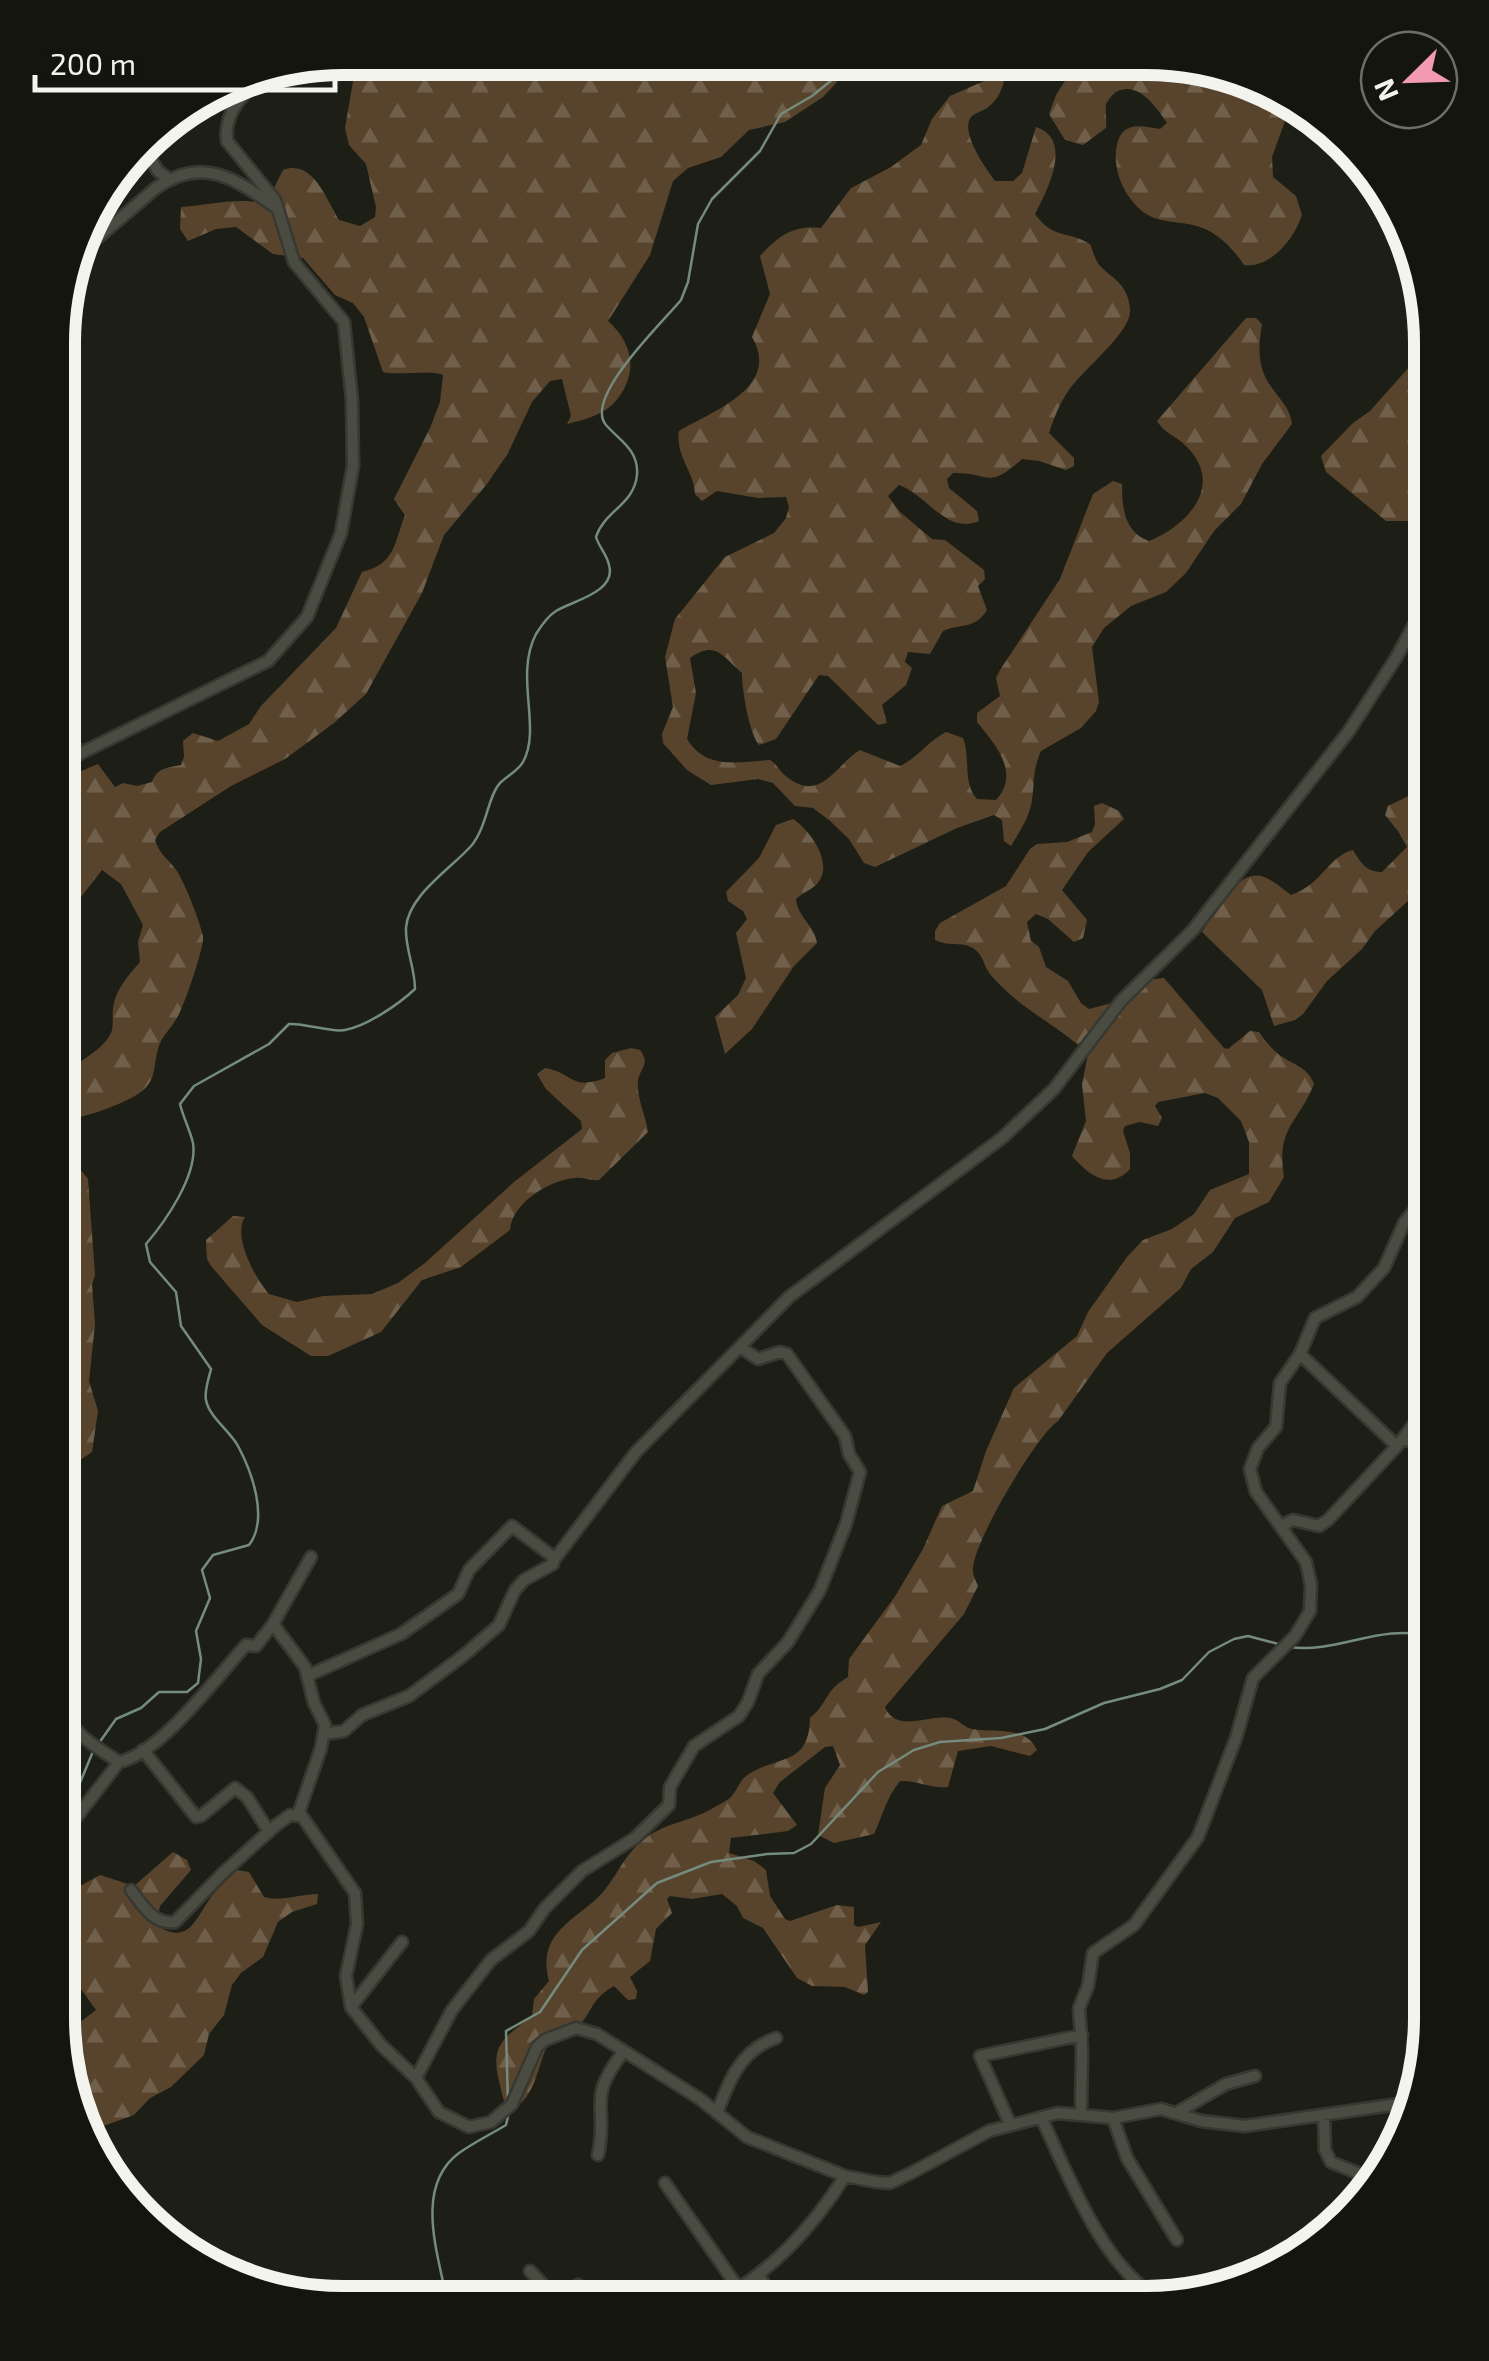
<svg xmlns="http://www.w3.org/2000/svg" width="1489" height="2361" viewBox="0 0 1489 2361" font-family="'Exo 2',sans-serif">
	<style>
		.forest { fill: url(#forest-firs) }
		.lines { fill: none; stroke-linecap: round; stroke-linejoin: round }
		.stream { stroke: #748b7e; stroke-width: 2.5 }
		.minor-casing { stroke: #373832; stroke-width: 15 }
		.minor { stroke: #4a4c42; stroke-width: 10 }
		.rim { fill: none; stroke: #f3f4ee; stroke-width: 12 }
	</style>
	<defs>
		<pattern id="forest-firs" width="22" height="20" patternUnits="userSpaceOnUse" patternTransform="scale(2.5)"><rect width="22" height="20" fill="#58442c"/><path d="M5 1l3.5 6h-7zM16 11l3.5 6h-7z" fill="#70604b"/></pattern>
	</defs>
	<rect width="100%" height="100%" fill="#1d1f16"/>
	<!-- forest -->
	<path class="forest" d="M357 58 847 61 836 83 823 97 785 122 749 130 721 157 688 168 673 181 650 255 608 321C635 345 639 377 612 405 600 416 582 420 567 424L571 416 562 379 550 381 532 402 508 453 487 484 444 535 422 593 366 694 334 723 285 759 231 786 160 832 155 840C161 857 168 858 177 871 186 886 199 919 203 936 205 945 184 1006 178 1016 172 1028 161 1036 158 1049 153 1066 157 1079 142 1091 129 1102 87 1117 70 1119 33 1068 96 1065 111 1033 114 1026 112 1017 113 1009 115 990 128 976 140 962L138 942 143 925 121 884 102 870 59 925V880L69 871V857L59 844V817L75 807 60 780 98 764 115 787 123 783 137 786 152 782C157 768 166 768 181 765L184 757 183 741 193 733 218 741 249 724 261 706 336 628 362 572C395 564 394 544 405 515L394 499 430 428 440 402 443 375C429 369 401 376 383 372L364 317 353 303 335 295 303 258 273 254 236 227 216 229 188 241 180 229 181 207C200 206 237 198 253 202L274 188 283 170C313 159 326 199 339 220L360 226 375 217 376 207 366 164 349 145 345 128Z
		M1077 62 1201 63 1227 76 1238 94 1246 100 1274 106 1285 121 1272 157 1273 177 1296 196 1302 215C1294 239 1271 268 1244 265 1235 251 1221 236 1205 229 1188 221 1169 224 1152 217 1126 205 1108 166 1119 138 1127 121 1145 127 1160 129L1167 123C1157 108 1138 80 1116 92 1113 94 1108 100 1106 104 1105 111 1107 121 1106 128L1083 145 1065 140 1049 114 1056 95Z
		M997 67 1005 74C1004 87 998 100 987 108 983 111 975 113 972 116 958 130 986 169 995 181H1013L1022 173 1036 127C1074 139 1047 191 1035 214 1054 240 1067 230 1090 244 1093 251 1095 260 1100 266 1113 279 1128 284 1130 309 1133 331 1082 370 1069 390 1060 402 1054 418 1049 433L1074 458V466L1066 470 1039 461 1022 459C987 491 990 472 953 473L947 479 949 488 977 511 979 521C947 535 927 495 899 485L888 496 900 512 932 539 945 540 984 570 985 579 978 586 987 610C974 630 962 623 943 631L930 654 908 652 905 662 912 668 906 685 882 705 887 723 878 725 828 676 819 675 776 739 759 745C749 733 742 690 742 673 722 656 716 640 690 658L696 693 687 739C706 770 737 762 770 760 778 765 780 772 787 777 821 804 836 764 860 750L900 766C919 757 928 741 946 732L963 738C971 758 962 782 977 799L996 800C1021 773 995 744 977 722V713L1000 696 996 678 1000 670 1060 579 1093 494 1113 481 1122 484C1122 507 1124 532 1149 541 1189 525 1225 484 1186 446 1176 436 1164 433 1157 421L1246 318H1256L1262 324C1258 348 1257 368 1272 388 1281 401 1290 408 1292 424L1262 464 1241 504 1214 531 1186 573 1166 592 1131 606 1104 628 1092 647 1099 702 1096 711 1081 728 1041 751C1032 772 1035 779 1032 800 1030 817 1019 832 1011 846L1004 841 1002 820 994 815 957 828 875 867 864 863 849 839 829 820 813 808 795 806 773 783 758 779 711 785 687 770 663 743 662 734 673 707 665 657 675 619 725 557 774 533 786 518 789 507 786 497 758 498 717 491 702 501 695 494C694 471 675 456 679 431 715 410 781 387 752 337L770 294 760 256C778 236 793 225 821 228L851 188 891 167 921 145 932 119 950 96 984 81Z
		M1431 350V538L1415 521H1386L1326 472 1321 456 1353 423 1370 411 1418 357Z
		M1431 781V880L1375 931 1362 949 1327 981 1303 1014 1295 1020 1274 1026 1262 990 1202 932C1215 914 1237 867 1264 877 1273 880 1283 889 1291 895 1323 884 1328 856 1353 850 1361 863 1366 872 1382 872L1407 847 1398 831 1385 815 1388 806 1421 790Z
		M1102 803 1119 811 1124 819 1088 852 1062 890 1087 920 1083 938 1074 942 1048 919 1036 914 1027 922 1031 941 1039 947 1046 967 1068 981 1081 1003 1089 1009 1127 999 1147 980 1164 978 1224 1048 1228 1049 1250 1031 1259 1032C1264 1039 1270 1047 1276 1052 1289 1064 1307 1065 1314 1084 1298 1124 1276 1127 1284 1177L1269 1202 1235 1218 1213 1252 1191 1269 1181 1288 1107 1353 1058 1421C1038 1433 970 1547 973 1571 973 1576 976 1581 978 1586L964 1614 885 1707C896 1734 928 1714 951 1718 959 1720 965 1728 972 1729 995 1733 1025 1725 1037 1750L1030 1756 991 1746 958 1751 948 1787C930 1789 918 1780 900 1781 886 1798 883 1815 874 1834L834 1843 818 1835 825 1788 840 1765 833 1746 825 1747 780 1782 773 1793 797 1825 788 1831 731 1838 729 1853 754 1861 766 1870 770 1896 785 1919 790 1921 837 1905 854 1907V1925L858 1927 881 1922 865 1945 868 1992 864 1995 845 1987 812 1986 797 1978 763 1928 743 1918 737 1906 722 1894 692 1899 670 1896 667 1899 672 1913 656 1929 650 1961 630 1977 637 1991 636 1999 628 2000 614 1986C590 2000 594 2010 577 2028 569 2036 557 2038 548 2044 537 2066 535 2103 508 2110 503 2101 502 2092 499 2081 490 2044 504 2038 532 2016L534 1999 549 1981C538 1939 565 1925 593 1902 616 1883 622 1854 647 1837 666 1823 689 1821 710 1810 716 1806 725 1802 730 1798 738 1790 739 1780 749 1774 779 1755 809 1766 810 1718 830 1701 823 1692 848 1677L849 1659 896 1595 923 1549 942 1506 973 1491 986 1451 1014 1388 1077 1336 1088 1312 1127 1257 1143 1240 1172 1229 1194 1214 1210 1190 1249 1174V1142L1241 1121 1218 1098 1205 1093 1158 1102 1155 1106 1162 1118 1158 1126 1140 1122 1125 1126 1123 1131 1130 1153V1169C1109 1192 1088 1174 1072 1156L1086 1121 1082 1084 1088 1054C1056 1023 1020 1010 990 974 983 965 984 955 973 948 961 941 948 947 935 940V931L940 923 1006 886 1030 849 1037 844 1067 842 1092 832 1095 824 1094 806Z
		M793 819C810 830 835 864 817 884 812 889 801 894 796 899 798 918 815 926 817 943L794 966 752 1029 725 1054 715 1017 738 995 746 978 736 933 747 919 743 911 728 901 726 892 759 858 776 825Z
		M631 1048 640 1050C651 1065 640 1067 638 1081 636 1095 646 1117 648 1132L599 1180C590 1181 583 1177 575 1178 549 1180 512 1203 510 1230L461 1267 422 1280 381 1332 328 1356H311L262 1325 211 1266 207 1259 206 1240 233 1216 245 1217C232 1236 255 1278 269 1294L297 1302 323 1296 372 1294 398 1283 425 1263 514 1182 582 1129 581 1121 546 1089 537 1074 545 1068C574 1073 571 1091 605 1078V1060L612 1053Z
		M59 1162 79 1168 88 1179 95 1275 92 1284 95 1324 89 1381 98 1411 92 1452 67 1469 58 1484Z
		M173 1852 187 1860 191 1870 160 1906 156 1925C191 1948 196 1915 214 1893 221 1885 229 1878 237 1870L249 1872 264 1897C281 1902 300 1894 318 1894L317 1904 292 1912 278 1922 263 1957 241 1973 232 1985 224 2015 209 2034 204 2055 171 2087 150 2098 134 2115 95 2129 86 2135 79 2127 61 2037 96 2010 66 1968C70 1950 72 1943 58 1930V1881L80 1886 100 1875 134 1886Z"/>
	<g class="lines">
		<!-- stream -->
		<path class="stream" d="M1290 1647C1338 1654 1382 1622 1431 1637
			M99 1743 116 1719 141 1708 159 1692H187L198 1683 201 1659 196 1631 210 1598 202 1570 213 1555 249 1545C269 1519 252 1472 238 1446 230 1431 209 1417 206 1400 204 1391 209 1378 211 1369L181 1326 176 1292 150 1262 146 1244C165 1222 198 1175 193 1143 190 1130 183 1117 180 1104L194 1086 269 1044 289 1024C306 1023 331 1033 345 1030 367 1026 399 1004 415 989 415 968 405 948 406 928 408 895 452 868 472 845 487 826 488 796 500 783 507 776 518 771 523 762 542 728 514 676 536 634 541 626 548 616 556 611 572 601 617 592 609 565 607 555 599 547 596 537 604 511 634 505 637 475 639 450 620 441 606 425 583 398 663 322 681 300L688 282 698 224 712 199 760 151 781 114 812 96 838 75 848 61
			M58 1808 77 1790 94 1749
			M508 2104 506 2031 540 2012 582 1950 657 1883 711 1862 767 1854 794 1853 811 1844 878 1772 914 1750 940 1742 1001 1738 1045 1729 1104 1703 1160 1689 1182 1680 1209 1652 1234 1639 1248 1636 1282 1645
			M447 2301C439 2256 413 2187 459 2153 473 2143 491 2134 506 2125L509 2112"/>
		<!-- minor casing -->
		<g class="minor-casing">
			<path id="minor" d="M142 145 158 171 169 179
				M74 258 156 188C203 155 236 179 278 209
				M59 721 80 754
				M59 764 268 661 307 617 341 533 353 466 352 401 344 322 294 262 275 200 227 141C223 110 247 90 269 72
				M1300 1354 1397 1446
				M1404 1438 1431 1452
				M1281 1526 1293 1520 1319 1526 1328 1520 1397 1446 1431 1402
				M273 1624 305 1667 314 1703 325 1725 321 1748 299 1812 355 1893 357 1924 346 1976 351 2007 381 2045 416 2078 439 2112 469 2127 491 2122 512 2104 537 2047 545 2040 576 2028 597 2034 700 2099 747 2137 845 2176 876 2182 890 2183 911 2173 989 2131 1058 2113 1113 2118 1161 2109 1201 2121 1245 2126 1406 2103
				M307 1676 401 1634 458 1594 469 1570 512 1526 552 1556H557L636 1452 789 1297 1002 1138 1054 1089 1121 1001 1193 930 1349 731 1396 658 1431 593
				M58 1684C65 1696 63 1705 68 1717 77 1737 101 1750 119 1762
				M324 1734 344 1731 362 1715 409 1696 463 1656 499 1625 515 1590 524 1580 553 1564 555 1556
				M143 1750 196 1817 201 1816 235 1788 247 1797 269 1832
				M58 1841 119 1762C161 1753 216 1678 246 1645L256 1646 273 1624 311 1557
				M131 1890C143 1906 154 1925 175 1922L223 1873 275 1826 290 1815 300 1816
				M351 2007 402 1942
				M416 2078 452 2010 491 1960 529 1931 545 1908 582 1871 635 1838 669 1805 670 1787 694 1746 739 1716 748 1702 758 1674 788 1642 820 1590 846 1524 860 1472 849 1454 845 1436 787 1354 780 1352 758 1359 740 1347
				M717 2113C729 2080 741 2050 776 2038
				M1176 2113 1226 2084 1255 2076
				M1081 2114 1082 2050 1079 2008 1088 1986 1093 1953 1134 1925 1198 1837 1236 1738 1253 1678 1295 1636 1310 1611 1311 1585 1306 1562 1256 1492 1250 1469 1258 1448 1276 1427 1280 1383 1300 1354 1315 1318 1357 1297 1384 1268 1404 1223 1431 1190
				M1041 2117C1068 2174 1103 2270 1162 2300
				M1324 2117 1325 2150 1331 2162 1362 2175 1378 2177
				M1113 2118 1127 2158 1177 2240
				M1010 2124 980 2056 1082 2035
				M598 2155C609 2104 585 2101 624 2051
				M665 2183 739 2289
				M530 2271 551 2293 559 2294 578 2285 593 2302
				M759 2275 774 2302
				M621 2302 635 2293 646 2302
				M718 2302C772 2270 811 2230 845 2176"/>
		</g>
		<!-- minor -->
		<use href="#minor" class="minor"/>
	</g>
	<!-- crop -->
	<path d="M0 0H1489V2361H0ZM343 75H1146A268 268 0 0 1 1414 343V2018A268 268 0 0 1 1146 2286H343A268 268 0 0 1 75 2018V343A268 268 0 0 1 343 75Z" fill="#14160d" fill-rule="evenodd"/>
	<path class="rim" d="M343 75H1146A268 268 0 0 1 1414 343V2018A268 268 0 0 1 1146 2286H343A268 268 0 0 1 75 2018V343A268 268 0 0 1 343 75Z"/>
	<!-- north arrow -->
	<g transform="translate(1409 80) rotate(247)"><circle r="48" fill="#14160d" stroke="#6d6f67" stroke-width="2.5"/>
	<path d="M0-8L18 38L0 25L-18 38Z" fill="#f19ab0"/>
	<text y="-15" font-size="28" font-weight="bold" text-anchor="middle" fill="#f3f4ee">N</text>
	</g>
	<!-- scale -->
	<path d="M35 75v15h300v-15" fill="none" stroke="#f3f4ee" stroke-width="5"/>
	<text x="50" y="75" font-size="30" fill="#f3f4ee" stroke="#14160d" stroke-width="8" paint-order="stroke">200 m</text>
</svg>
